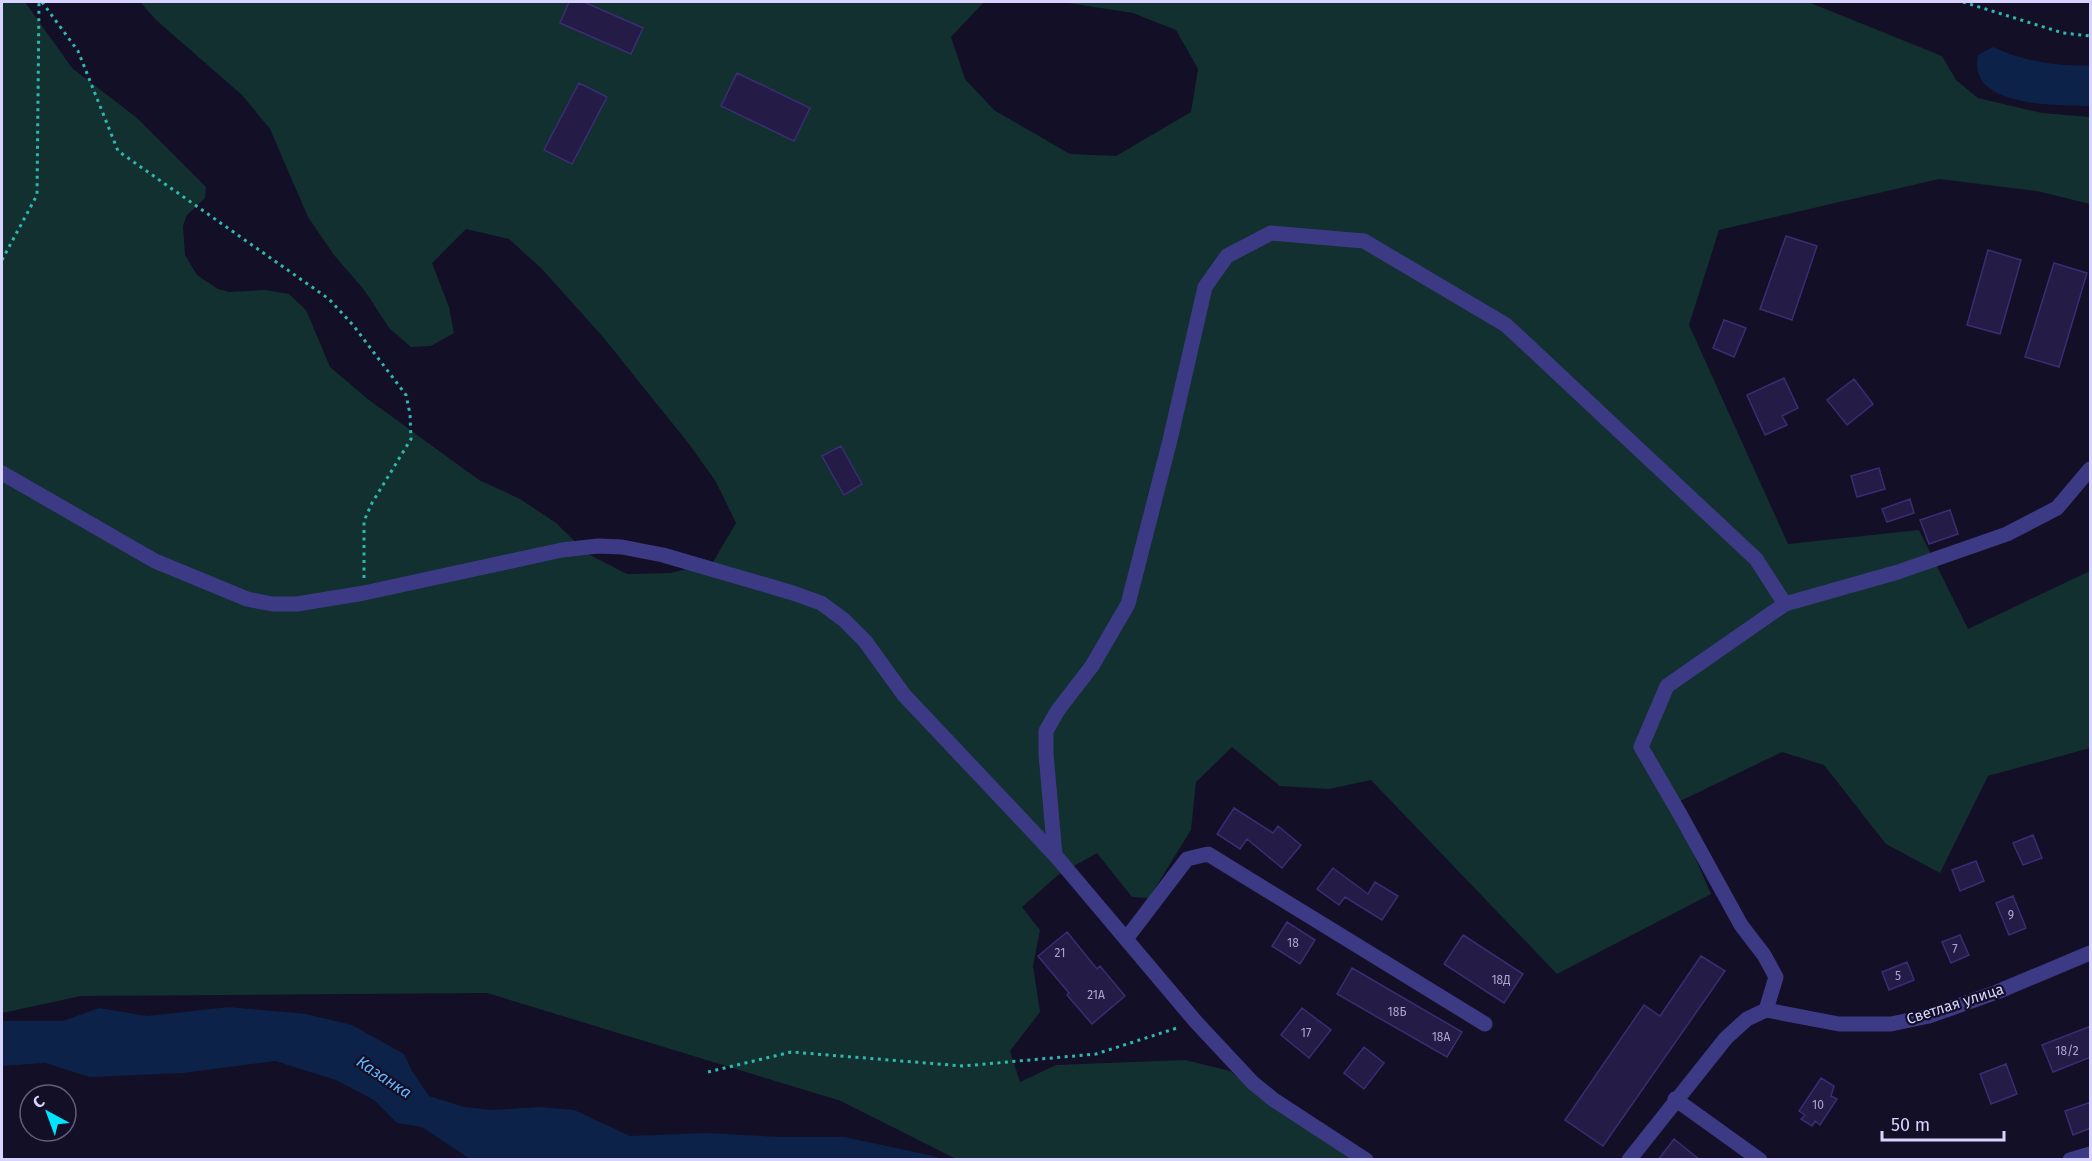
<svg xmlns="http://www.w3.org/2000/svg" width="2092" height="1161" viewBox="0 0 2092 1161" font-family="'Fira Sans',sans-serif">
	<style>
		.green { fill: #12302f }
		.water { fill: #0c2248 }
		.building { fill: #241b47; stroke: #3b2d73; stroke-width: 1.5 }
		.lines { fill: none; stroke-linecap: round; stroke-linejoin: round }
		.path { stroke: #2fb8b0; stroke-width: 3; stroke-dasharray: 3 4.5; stroke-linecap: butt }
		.minor { stroke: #3d3a85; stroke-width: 15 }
		.labels { text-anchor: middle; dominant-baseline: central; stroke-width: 4.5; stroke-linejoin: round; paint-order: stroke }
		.number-label { font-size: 12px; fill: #aca6d1 }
		.street-label { font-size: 15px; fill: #d9d4ff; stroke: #130f26 }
		.water-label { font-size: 16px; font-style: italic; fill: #62b6ff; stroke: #130f26 }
	</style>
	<rect width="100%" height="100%" fill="#130f26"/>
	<!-- green -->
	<path class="green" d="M2 2H25L72 68 137 118 206 187 205 198 187 215 183 226 185 255 197 275 218 289 229 292 265 290 289 294 306 310 330 367 369 400 479 480 520 499 556 523 588 554 627 574 671 573 713 562 736 523 716 482 689 444 603 337 542 269 509 239 466 229 432 263 449 307 454 333 431 346 411 347 389 328 365 291 334 255 308 217 270 129 242 95 156 20 140 2H990L983 3 951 37 965 79 994 110 1070 154 1116 156 1191 112 1198 69 1176 30 1133 13 1062 2H1808L1942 56 1956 80 1978 98 2042 113 2090 117V204L2037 191 1939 179 1719 230 1689 325 1788 544 1919 530 1968 629 2090 571V748L1988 776 1940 873 1886 844 1824 765 1782 752 1672 805 1711 894 1557 974 1371 780 1329 789 1280 786 1232 747 1196 782 1191 830 1149 898 1132 897 1097 853 1058 875 1022 907 1040 930 1033 966 1040 1012 1010 1051 1020 1082 1056 1065 1185 1060 1230 1071 1270 1104 1355 1159H956L841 1101 487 993 81 996 2 1013Z"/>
	<!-- water -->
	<path class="water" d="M1993 47C2023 61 2057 67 2090 65V106C2058 105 1966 108 1978 55Z
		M229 1007 306 1014 352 1025 404 1054 412 1071 429 1096 464 1107 492 1110 540 1107 574 1110 630 1136 706 1133 781 1137H844L929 1155 942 1159H470L422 1127 397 1123 374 1100 336 1080 275 1061 183 1073 90 1077 45 1063 2 1066V1021H63L99 1008 147 1016Z"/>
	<!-- building -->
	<path class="building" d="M569 2H584L643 28 631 54 560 23Z
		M737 73 810 108 794 141 721 106Z
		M579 83 607 97 572 164 544 150Z
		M1786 236 1817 246 1792 320 1760 309Z
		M1988 250 2021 260 2000 334 1967 325Z
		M2054 263 2087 273 2059 367 2025 357Z
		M1724 320 1746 328 1734 357 1713 348Z
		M1784 378 1798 408 1782 416 1787 425 1765 435 1747 395Z
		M1854 379 1873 404 1847 425 1827 400Z
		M841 446 862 484 844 495 822 456Z
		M1879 468 1885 489 1857 497 1851 476Z
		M1910 499 1914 513 1887 522 1882 509Z
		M1950 510 1958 534 1929 544 1920 520Z
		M1234 808 1273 833 1278 826 1301 845 1282 868 1247 839 1240 849 1217 834Z
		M2033 835 2042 858 2023 865 2013 843Z
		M1976 861 1984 881 1960 891 1952 870Z
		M1333 868 1368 894 1375 882 1398 896 1382 920 1345 897 1339 905 1317 889Z
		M2013 896 2026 928 2009 935 1996 903Z
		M1287 922 1315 940 1300 964 1272 946Z
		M1067 932 1097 969 1100 966 1125 996 1092 1024 1067 995 1069 993 1038 956Z
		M1463 935 1523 974 1504 1003 1444 964Z
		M1960 935 1969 955 1951 963 1942 942Z
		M1701 956 1725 971 1603 1146 1565 1120 1644 1005 1660 1016Z
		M1907 962 1914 980 1889 990 1882 972Z
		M1352 968 1462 1032 1447 1057 1337 994Z
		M1302 1008 1331 1030 1309 1058 1281 1035Z
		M2091 1026V1057L2053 1072 2042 1045Z
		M1364 1047 1384 1063 1364 1089 1344 1073Z
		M2006 1064 2017 1094 1991 1104 1980 1074Z
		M1821 1078 1834 1086 1831 1096 1837 1099 1820 1125 1815 1121 1812 1126 1801 1119 1805 1115 1799 1111Z
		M2091 1102V1128L2073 1135 2065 1111Z
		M1674 1139 1700 1160H1658Z"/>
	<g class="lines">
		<!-- path -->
		<path class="path" d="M42 2 78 51 118 151 329 299 353 325 406 395 410 414 411 439 372 503 364 521V578
			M1963 2 2063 33 2090 36
			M2 260 37 195 39 2
			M708 1072 791 1052 963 1066 1096 1054 1180 1027"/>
		<!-- minor -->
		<path class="minor" d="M2 473 155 561 247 599 272 604H297L364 593 562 550 598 546 622 547 663 555 793 593 821 603 844 620 865 641 904 695 1055 855 1196 1022 1253 1083 1274 1100 1366 1160
			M1785 604 1898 572 2007 534 2057 508 2090 469
			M1055 855 1046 754V731L1058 710 1092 666 1128 604 1170 440 1205 287 1227 256 1271 233 1364 241 1506 325 1756 559 1785 604 1667 686 1641 747 1681 816 1741 925 1764 955 1776 977 1766 1010
			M1126 939 1187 859 1208 854 1485 1024
			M1675 1099 1760 1160
			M1629 1160 1726 1038 1747 1019 1766 1010 1839 1024H1891L1929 1016 1997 992 2090 953
			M2070 1160 2090 1154"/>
	</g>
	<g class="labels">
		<!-- number labels -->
		<g class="number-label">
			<text x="2011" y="915">9</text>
			<text x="1293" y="943">18</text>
			<text x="1955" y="949">7</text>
			<text x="1060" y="953">21</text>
			<text x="1898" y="976">5</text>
			<text x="1501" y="980">18Д</text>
			<text x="1096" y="995">21А</text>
			<text x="1397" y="1012">18Б</text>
			<text x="1306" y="1033">17</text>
			<text x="1441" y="1037">18А</text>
			<text x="2067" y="1051">18/2</text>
			<text x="1818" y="1105">10</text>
		</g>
		<!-- street labels -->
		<g class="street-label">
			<text transform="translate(1955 1004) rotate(-18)">Светлая улица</text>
		</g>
		<!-- water labels -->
		<g class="water-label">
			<text transform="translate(384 1077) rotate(34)">Казанка</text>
		</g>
	</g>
	<!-- border -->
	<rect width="2092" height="1161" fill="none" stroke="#d9d4ff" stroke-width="6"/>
	<!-- north arrow -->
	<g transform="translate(48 1113) rotate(319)"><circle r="28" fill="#130f26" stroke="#625e7d" stroke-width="1.5"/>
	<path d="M0-4.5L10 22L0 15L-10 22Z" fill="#00e5ff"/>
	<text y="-9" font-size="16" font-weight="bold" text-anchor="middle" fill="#d9d4ff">С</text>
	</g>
	<!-- scale -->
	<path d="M1882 1131v9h122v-9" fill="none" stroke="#d9d4ff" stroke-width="3"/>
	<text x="1891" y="1131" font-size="18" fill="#d9d4ff" stroke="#130f26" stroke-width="4.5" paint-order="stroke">50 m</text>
</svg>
